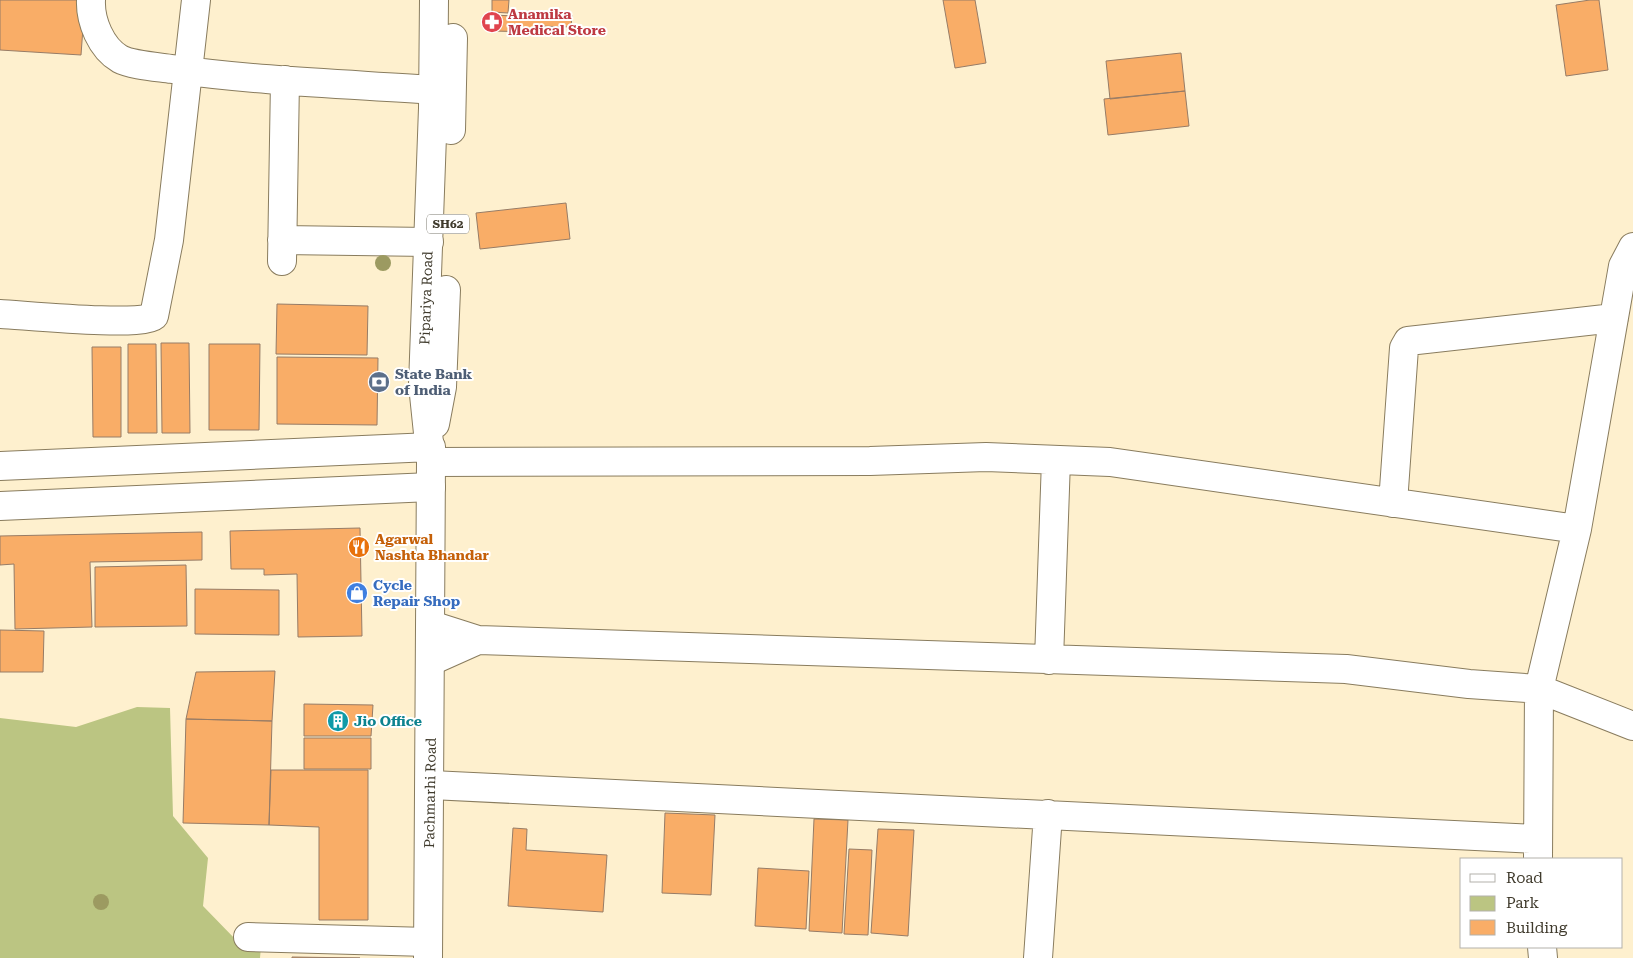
<svg xmlns="http://www.w3.org/2000/svg" width="1633" height="958" viewBox="0 0 1633 958" font-family="'Roboto Serif',serif">
	<style>
		.green { fill: #bbc582 }
		.building { fill: #f9ad67; stroke: #977c66 }
		.lines { fill: none; stroke-linecap: round; stroke-linejoin: round }
		.minor-casing { stroke: #897c5e; stroke-width: 30 }
		.major-casing { stroke: #897c5e; stroke-width: 30 }
		.minor { stroke: #fff; stroke-width: 28 }
		.major { stroke: #fff; stroke-width: 28 }
		.tree { fill: #9c9a61 }
		.labels { text-anchor: middle; dominant-baseline: central; stroke-width: 4; stroke-linejoin: round; paint-order: stroke }
		.shield { fill: #fff; stroke: #79766c; stroke-width: 1 }
		.shield-label { font-size: 12px; font-weight: bold; fill: #403b2d }
		.health-label { font-size: 14px; font-weight: bold; fill: #be3a42; stroke: #fff; text-anchor: start }
		.street-label { font-size: 14px; fill: #403b2d; stroke: #fff }
		.service-label { font-size: 14px; font-weight: bold; fill: #4e5e75; stroke: #fff; text-anchor: start }
		.food-label { font-size: 14px; font-weight: bold; fill: #c56008; stroke: #fff; text-anchor: start }
		.shop-label { font-size: 14px; font-weight: bold; fill: #366cbe; stroke: #fff; text-anchor: start }
		.culture-label { font-size: 14px; font-weight: bold; fill: #0d838f; stroke: #fff; text-anchor: start }
	</style>
	<rect width="100%" height="100%" fill="#fef0ce"/>
	<!-- green -->
	<path class="green" d="M137 707 170 708 173 816 208 858 203 906 237 941 261 946 260 958H0V718L76 727Z"/>
	<!-- building -->
	<path class="building" d="M0 0H85L81 55 0 50Z
		M492 0H509L508 13 492 12Z
		M943 0H975L986 63 955 68Z
		M1590 0H1599L1608 70 1566 76 1556 5Z
		M535 13 572 15 571 27 537 26V32L492 31 493 15 535 17Z
		M1181 53 1185 91 1110 99 1106 61Z
		M1185 91 1189 126 1108 135 1104 99Z
		M566 203 570 239 480 249 476 213Z
		M277 304 368 306 367 355 276 354Z
		M161 343H189L190 433H162Z
		M128 344H156L157 433H128Z
		M209 344H260L259 430H209Z
		M92 347H121V437H93Z
		M277 357 378 358 377 425 277 424Z
		M360 528 362 636 298 637 297 574 264 575V569H231L230 531Z
		M202 532V560L90 562 92 627 15 629 14 564 0 565V536Z
		M186 565 187 626 95 627V567Z
		M195 589 279 590V635L195 634Z
		M0 630 44 631 43 672H0Z
		M275 671 272 721 186 719 196 672Z
		M304 704 373 705 371 736H304Z
		M186 719 272 721 269 825 183 823Z
		M304 738H371V769H304Z
		M271 770H368V920H319V827L269 825Z
		M665 813 715 815 711 895 662 893Z
		M814 819 848 820 842 933 809 931Z
		M513 828 527 829 526 850 607 855 603 912 508 906Z
		M878 829 914 830 908 936 871 933Z
		M849 849 872 850 868 935 844 934Z
		M758 868 809 871 806 929 755 926Z
		M292 957 360 958H292Z"/>
	<g class="lines">
		<!-- minor casing -->
		<g class="minor-casing">
			<path id="minor" d="M91 0C90 21 101 48 120 59 131 65 159 67 172 69 258 81 346 84 433 90
				M282 240 429 242
				M282 261 285 80
				M0 314C23 315 142 327 154 316L169 240 196 0
				M431 462 870 461 986 457 1110 462 1577 529
				M0 466 431 447
				M1393 503 1404 348 1408 341 1614 318
				M0 506 431 487
				M431 625 478 640 1346 669 1469 684 1539 689 1633 726
				M1049 660 1056 460
				M431 661 478 640
				M431 785 1537 839
				M1538 859 1539 689 1577 529 1623 266 1633 247
				M248 937 428 942
				M1542 947 1543 958
				M1038 958 1048 814"/>
		</g>
		<!-- major casing -->
		<g class="major-casing">
			<path id="major" d="M451 130 453 38
				M435 424 442 387 446 290
				M428 958 431 462 423 385 433 108 434 0"/>
		</g>
		<!-- minor -->
		<use href="#minor" class="minor"/>
		<!-- major -->
		<use href="#major" class="major"/>
	</g>
	<!-- trees -->
	<g class="tree">
		<circle cx="383" cy="263" r="8"/>
		<circle cx="101" cy="902" r="8"/>
	</g>
	<!-- icons -->
	<defs>
		<g id="pharmacy-disc" transform="scale(1.125)"><circle r="9.5" fill="#e0444e" stroke="#fff"/><path d="M-2-6h4v4h4v4h-4v4h-4v-4h-4v-4h4Z" fill="#fff"/></g>
		<g id="bank-disc" transform="scale(1.125)"><circle r="9.5" fill="#5c6f8a" stroke="#fff"/><path d="M-6-4H6V4H-6ZM0-2.3a2.3 2.3 0 1 0 0 4.6a2.3 2.3 0 1 0 0-4.6Z" fill="#fff"/></g>
		<g id="restaurant-disc" transform="scale(1.125)"><circle r="9.5" fill="#e8710a" stroke="#fff"/><path d="M-5-6h1v4h1v-4h1v4h1v-4h1v5L-1.5 .5V6h-2V.5L-5-1ZM5-6V6H3V1.5H1.5Q1.5-4 5-6Z" fill="#fff"/></g>
		<g id="shop-disc" transform="scale(1.125)"><circle r="9.5" fill="#3f7fe0" stroke="#fff"/><path d="M-5-2.5h2.3a2.7 3.5 0 0 1 5.4 0H5L5.5 6h-11ZM-1.5-2.5h3a1.5 2.3 0 0 0-3 0Z" fill="#fff"/></g>
		<g id="building-disc" transform="scale(1.125)"><circle r="9.5" fill="#0f9aa8" stroke="#fff"/><path d="M-4-6H4V6H1V3H-1V6H-4ZM-2.5-4.3h1.7v1.8h-1.7ZM.8-4.3h1.7v1.8H.8ZM-2.5-1h1.7V.8h-1.7ZM.8-1h1.7V.8H.8Z" fill="#fff"/></g>
	</defs>
	<g fill-rule="evenodd">
		<use href="#pharmacy-disc" x="492" y="22"/>
		<use href="#bank-disc" x="379" y="382"/>
		<use href="#restaurant-disc" x="359" y="547"/>
		<use href="#shop-disc" x="357" y="593"/>
		<use href="#building-disc" x="338" y="721"/>
	</g>
	<g class="labels">
		<!-- shield labels -->
		<rect class="shield" x="427" y="214.5" width="42" height="19" rx="4"/>
		<g class="shield-label">
			<text x="448" y="224">SH62</text>
		</g>
		<!-- health labels -->
		<g class="health-label">
			<text x="508" y="14">Anamika<tspan x="508" dy="16">Medical Store</tspan></text>
		</g>
		<!-- street labels -->
		<g class="street-label">
			<text transform="translate(426 298) rotate(-88)">Pipariya Road</text>
			<text transform="translate(430 793) rotate(-89)">Pachmarhi Road</text>
		</g>
		<!-- service labels -->
		<g class="service-label">
			<text x="395" y="374">State Bank<tspan x="395" dy="16">of India</tspan></text>
		</g>
		<!-- food labels -->
		<g class="food-label">
			<text x="375" y="539">Agarwal<tspan x="375" dy="16">Nashta Bhandar</tspan></text>
		</g>
		<!-- shop labels -->
		<g class="shop-label">
			<text x="373" y="585">Cycle<tspan x="373" dy="16">Repair Shop</tspan></text>
		</g>
		<!-- culture labels -->
		<g class="culture-label">
			<text x="354" y="721">Jio Office</text>
		</g>
	</g>
	<!-- legend -->
	<rect x="1460" y="858" width="162" height="90" fill="#ffffff" stroke="#b3b1ab"/>
	<rect x="1470" y="874" width="25" height="8" fill="#ffffff" stroke="#b3b1ab"/>
	<text x="1506" y="883" font-size="15" fill="#403b2d">Road</text>
	<rect x="1470" y="896" width="25" height="15" fill="#bbc582" stroke="#b3b1ab"/>
	<text x="1506" y="908" font-size="15" fill="#403b2d">Park</text>
	<rect x="1470" y="920" width="25" height="15" fill="#f9ad67" stroke="#b3b1ab"/>
	<text x="1506" y="933" font-size="15" fill="#403b2d">Building</text>
</svg>
